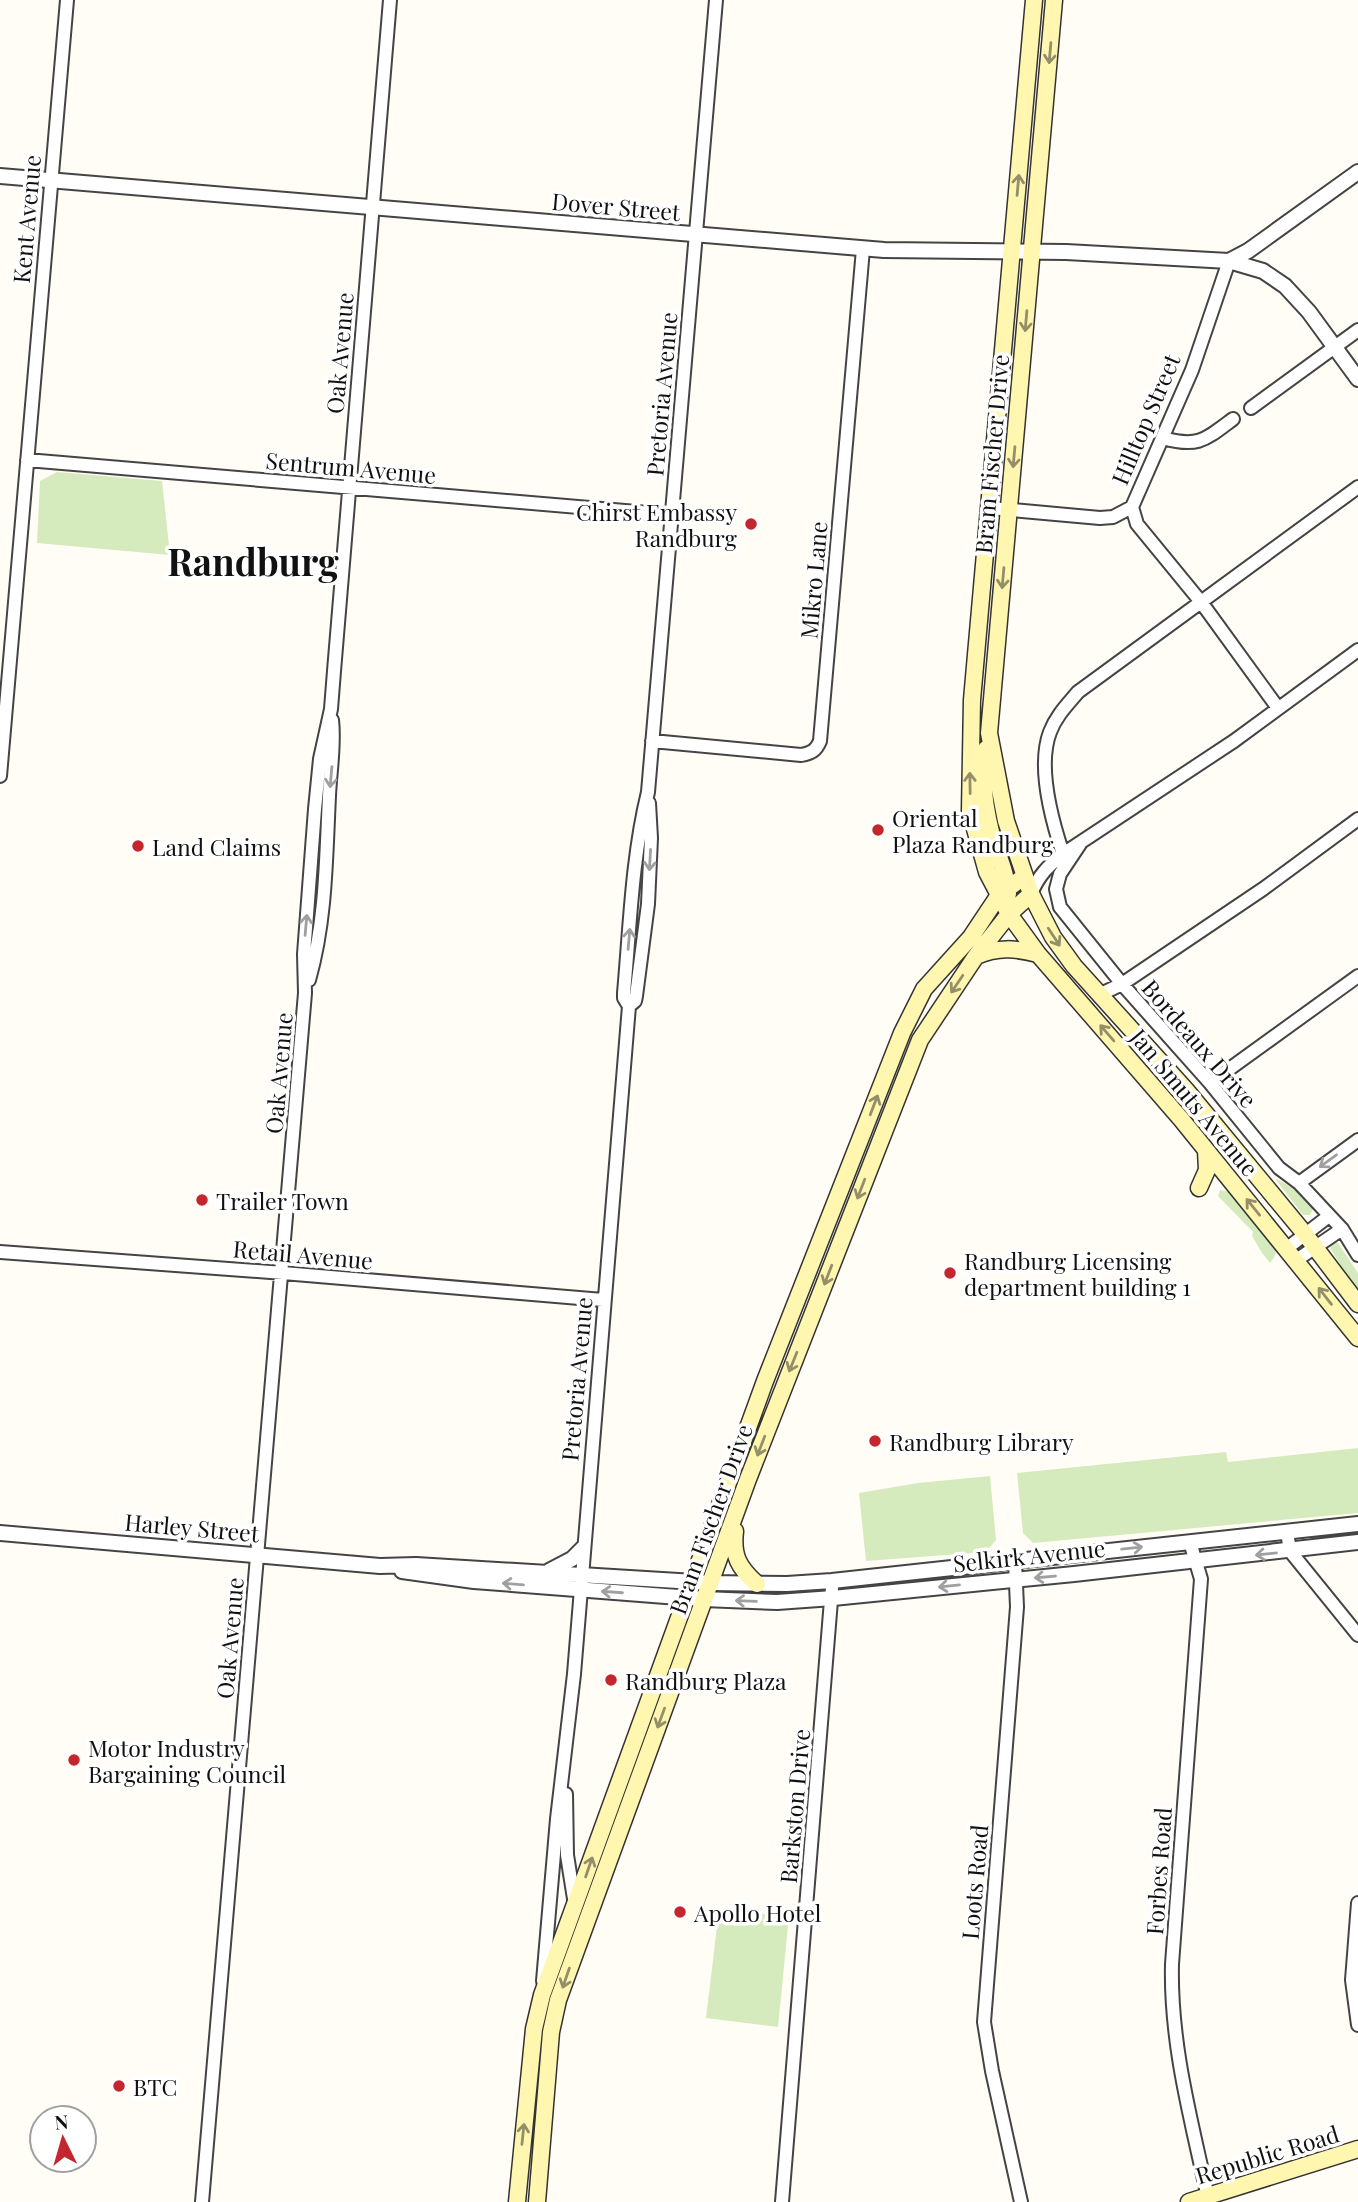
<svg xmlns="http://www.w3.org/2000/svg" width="1358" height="2202" font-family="'Playfair Display',serif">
<rect width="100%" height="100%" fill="#fffdf5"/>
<path fill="#d5ebbd" d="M 57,472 L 162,481 L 170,555 L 37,543 L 40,481 Z
M 1277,1179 L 1302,1194 L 1313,1209 L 1310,1215 L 1303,1215 L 1276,1180 Z
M 1220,1190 L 1233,1192 L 1276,1248 L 1275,1256 L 1270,1263 L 1262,1253 L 1252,1236 L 1253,1232 L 1218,1196 Z
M 1336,1240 L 1358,1273 L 1358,1294 L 1329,1246 Z
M 1358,1448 L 1358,1513 L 1033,1543 L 1023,1533 L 1017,1473 L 1226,1452 L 1228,1462 Z
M 990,1476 L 996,1540 L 986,1552 L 866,1561 L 859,1493 L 918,1483 Z
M 719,1910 L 789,1916 L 778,2027 L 706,2018 Z"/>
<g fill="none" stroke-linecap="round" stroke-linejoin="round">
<defs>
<path id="minor" d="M 1229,261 L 1192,370 L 1132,507 L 1137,524 L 1201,602 L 1278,708
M 1251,408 L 1358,330
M 1163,438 C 1198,448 1205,440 1233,419
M 27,460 L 672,515
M 990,508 L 1100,518 L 1113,517 L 1132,507
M 652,741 L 801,755 C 811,753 816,751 820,741 L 863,249
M 0,776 L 67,0
M 1080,844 L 1060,874 L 1056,889 L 1060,907 L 1122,984 L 1210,1083 L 1279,1168 L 1299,1183 L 1342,1229 L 1358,1255
M 1063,854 C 1052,821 1037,766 1050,732 C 1056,716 1067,705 1078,692 L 1358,487
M 1031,894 C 1038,876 1048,866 1063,854 L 1234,741 L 1358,650
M 309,980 C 326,921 326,858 329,796 C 330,771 335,745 332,720
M 1101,994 L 1122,984 L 1263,889 L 1358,819
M 629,1006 L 635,1001 L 636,996 L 648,904 L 651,838 L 649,803
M 1210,1083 L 1358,976
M 1299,1183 L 1358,1140
M 1286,1249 L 1329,1216
M 0,1252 L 283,1273 L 603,1300
M 1295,1261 L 1342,1229
M 1287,1532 L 1290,1551 L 1358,1635
M 1190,1542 L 1201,1579 L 1172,1964 C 1170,2045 1192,2123 1209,2202
M 1015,1561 L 1017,1607 L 984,2022 L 992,2071 L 1021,2202
M 566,1794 L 567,1855 L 575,1905
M 1358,1903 L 1352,1980 L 1358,2025
M 543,1981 L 557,1819 L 574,1674 L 629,1006 L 624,998 L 624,993 C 630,926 632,857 648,792 L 716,0
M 202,2202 L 305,993 L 304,954 L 315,809 L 320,759 L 331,709 L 334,671 L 390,0
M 782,2202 L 832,1588"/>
<path id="tertiary" d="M 0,176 L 884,250 L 1066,252 L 1229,261 L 1263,271 L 1285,286 L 1309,312 L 1358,379
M 1229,261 L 1248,251 L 1358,172
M 0,1533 L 380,1566 L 416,1565 L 711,1583 L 787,1584 L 832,1581 L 1358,1524
M 402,1571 L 474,1581 L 704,1599 L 777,1602 L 833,1598 L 1074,1574 L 1358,1542
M 549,1571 L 572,1559 L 583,1548"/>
<path id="secondary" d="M 1034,0 L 972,700 L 970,811 L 987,872 L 1009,914 L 1038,954 L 1181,1119 L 1358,1338
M 1054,0 L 989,733 L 1006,821 L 1031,894 L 1053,937 L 1074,966 L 1186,1090 L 1305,1234 L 1358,1304
M 986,749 C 980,776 985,809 992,836 C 998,856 1007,874 1008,894
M 976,956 C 998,947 1015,948 1038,954
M 1199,1188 L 1207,1170 L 1206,1150
M 735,1531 C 732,1556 739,1568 757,1584
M 517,2202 L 534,2029 L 542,1995 L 765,1381 L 902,1033 L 924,989 L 971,937 L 999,895 L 1025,876
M 537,2202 L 551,2032 L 558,2000 L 748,1479 L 920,1040 L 976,956 L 1009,914 L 1031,894
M 1189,2202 L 1358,2149"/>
</defs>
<use href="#minor" stroke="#444" stroke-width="16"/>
<use href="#tertiary" stroke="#444" stroke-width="18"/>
<use href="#secondary" stroke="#333" stroke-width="19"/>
<use href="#minor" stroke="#fff" stroke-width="12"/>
<use href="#tertiary" stroke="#fff" stroke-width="14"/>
<use href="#secondary" stroke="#fff6b0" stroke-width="16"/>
</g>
<defs><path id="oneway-shaft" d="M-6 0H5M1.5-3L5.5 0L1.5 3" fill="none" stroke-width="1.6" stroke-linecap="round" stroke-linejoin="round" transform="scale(1.75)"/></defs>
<g stroke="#948f68">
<use href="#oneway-shaft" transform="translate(1050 53) rotate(95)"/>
<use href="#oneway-shaft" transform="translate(1018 185) rotate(-85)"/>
<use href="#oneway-shaft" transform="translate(1026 321) rotate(95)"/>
<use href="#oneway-shaft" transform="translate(1014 457) rotate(95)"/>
<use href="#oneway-shaft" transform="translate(1003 578) rotate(95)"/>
<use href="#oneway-shaft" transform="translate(970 783) rotate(-91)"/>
<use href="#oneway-shaft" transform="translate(1054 937) rotate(57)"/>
<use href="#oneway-shaft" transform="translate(957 984) rotate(124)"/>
<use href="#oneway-shaft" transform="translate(1107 1033) rotate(-131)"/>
<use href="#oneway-shaft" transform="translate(874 1105) rotate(-69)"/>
<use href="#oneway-shaft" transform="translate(861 1189) rotate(111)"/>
<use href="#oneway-shaft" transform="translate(1253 1207) rotate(-129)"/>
<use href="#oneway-shaft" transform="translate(828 1275) rotate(111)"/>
<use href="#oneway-shaft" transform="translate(1325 1296) rotate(-128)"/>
<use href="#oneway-shaft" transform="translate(793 1362) rotate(112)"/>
<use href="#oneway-shaft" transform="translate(761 1446) rotate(111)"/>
<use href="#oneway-shaft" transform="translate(661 1718) rotate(110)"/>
<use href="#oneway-shaft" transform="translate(589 1867) rotate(-71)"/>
<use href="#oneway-shaft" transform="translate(566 1978) rotate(109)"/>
<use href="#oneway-shaft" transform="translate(523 2134) rotate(-84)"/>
</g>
<g stroke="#a0a0a0">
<use href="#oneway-shaft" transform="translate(331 777) rotate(95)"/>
<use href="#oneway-shaft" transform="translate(650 860) rotate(93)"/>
<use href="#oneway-shaft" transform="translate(306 925) rotate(-85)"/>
<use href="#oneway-shaft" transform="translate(629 939) rotate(-85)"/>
<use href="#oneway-shaft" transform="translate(1328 1161) rotate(144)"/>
<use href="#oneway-shaft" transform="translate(1132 1548) rotate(-6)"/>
<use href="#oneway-shaft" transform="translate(1266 1554) rotate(174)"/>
<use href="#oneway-shaft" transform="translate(1045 1577) rotate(175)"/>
<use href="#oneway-shaft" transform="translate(513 1584) rotate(-175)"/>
<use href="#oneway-shaft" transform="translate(949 1586) rotate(174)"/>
<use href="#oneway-shaft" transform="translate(612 1592) rotate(-176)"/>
<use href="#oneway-shaft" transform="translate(746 1601) rotate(-178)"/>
</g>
<g fill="#c4262e" stroke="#fff" stroke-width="2.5">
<circle cx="751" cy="524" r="7"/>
<circle cx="878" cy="830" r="7"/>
<circle cx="138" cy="846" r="7"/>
<circle cx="202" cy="1200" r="7"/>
<circle cx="950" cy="1273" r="7"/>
<circle cx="875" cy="1441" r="7"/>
<circle cx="611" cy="1680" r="7"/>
<circle cx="74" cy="1760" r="7"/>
<circle cx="680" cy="1912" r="7"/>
<circle cx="119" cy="2086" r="7"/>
</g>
<g text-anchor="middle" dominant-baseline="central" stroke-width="7" stroke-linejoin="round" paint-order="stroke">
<g font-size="23" fill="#111" stroke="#fff">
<text transform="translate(616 206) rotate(5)">Dover Street</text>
<text transform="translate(26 219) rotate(-85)">Kent Avenue</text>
<text transform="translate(339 353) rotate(-85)">Oak Avenue</text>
<text transform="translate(661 394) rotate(-85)">Pretoria Avenue</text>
<text transform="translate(1145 419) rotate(-67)">Hilltop Street</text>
<text transform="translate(991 454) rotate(-85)">Bram Fischer Drive</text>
<text transform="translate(351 467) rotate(5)">Sentrum Avenue</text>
<text transform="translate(813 580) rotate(-85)">Mikro Lane</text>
<text transform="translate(1200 1043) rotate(49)">Bordeaux Drive</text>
<text transform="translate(278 1073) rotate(-85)">Oak Avenue</text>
<text transform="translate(1195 1102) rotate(50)">Jan Smuts Avenue</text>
<text transform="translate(303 1254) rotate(5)">Retail Avenue</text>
<text transform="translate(576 1379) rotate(-85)">Pretoria Avenue</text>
<text transform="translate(710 1519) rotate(-70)">Bram Fischer Drive</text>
<text transform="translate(192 1527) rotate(5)">Harley Street</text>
<text transform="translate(1029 1555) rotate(-6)">Selkirk Avenue</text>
<text transform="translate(229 1638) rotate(-85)">Oak Avenue</text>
<text transform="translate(794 1806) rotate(-85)">Barkston Drive</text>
<text transform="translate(1158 1871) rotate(-86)">Forbes Road</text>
<text transform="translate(974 1882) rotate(-85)">Loots Road</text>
<text transform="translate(1267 2154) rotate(-17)">Republic Road</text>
</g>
<g font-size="23" fill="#111" stroke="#fff" text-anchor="start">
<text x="737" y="511" text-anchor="end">Chirst Embassy<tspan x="737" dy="26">Randburg</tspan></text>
<text x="892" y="817">Oriental<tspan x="892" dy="26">Plaza Randburg</tspan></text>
<text x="152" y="846">Land Claims</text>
<text x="216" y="1200">Trailer Town</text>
<text x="964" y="1260">Randburg Licensing<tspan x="964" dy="26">department building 1</tspan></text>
<text x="889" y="1441">Randburg Library</text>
<text x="625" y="1680">Randburg Plaza</text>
<text x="88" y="1747">Motor Industry<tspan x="88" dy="26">Bargaining Council</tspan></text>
<text x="694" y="1912">Apollo Hotel</text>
<text x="133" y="2086">BTC</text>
</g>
<g font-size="37" font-weight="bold" fill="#111" stroke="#fff">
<text x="253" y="560">Randburg</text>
</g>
</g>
<g transform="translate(63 2139) rotate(355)"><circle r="33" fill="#ffffff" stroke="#a0a0a0" stroke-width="2"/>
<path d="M0-5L12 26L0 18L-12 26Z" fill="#c4262e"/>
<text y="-10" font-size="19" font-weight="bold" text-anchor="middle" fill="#111111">N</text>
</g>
</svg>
